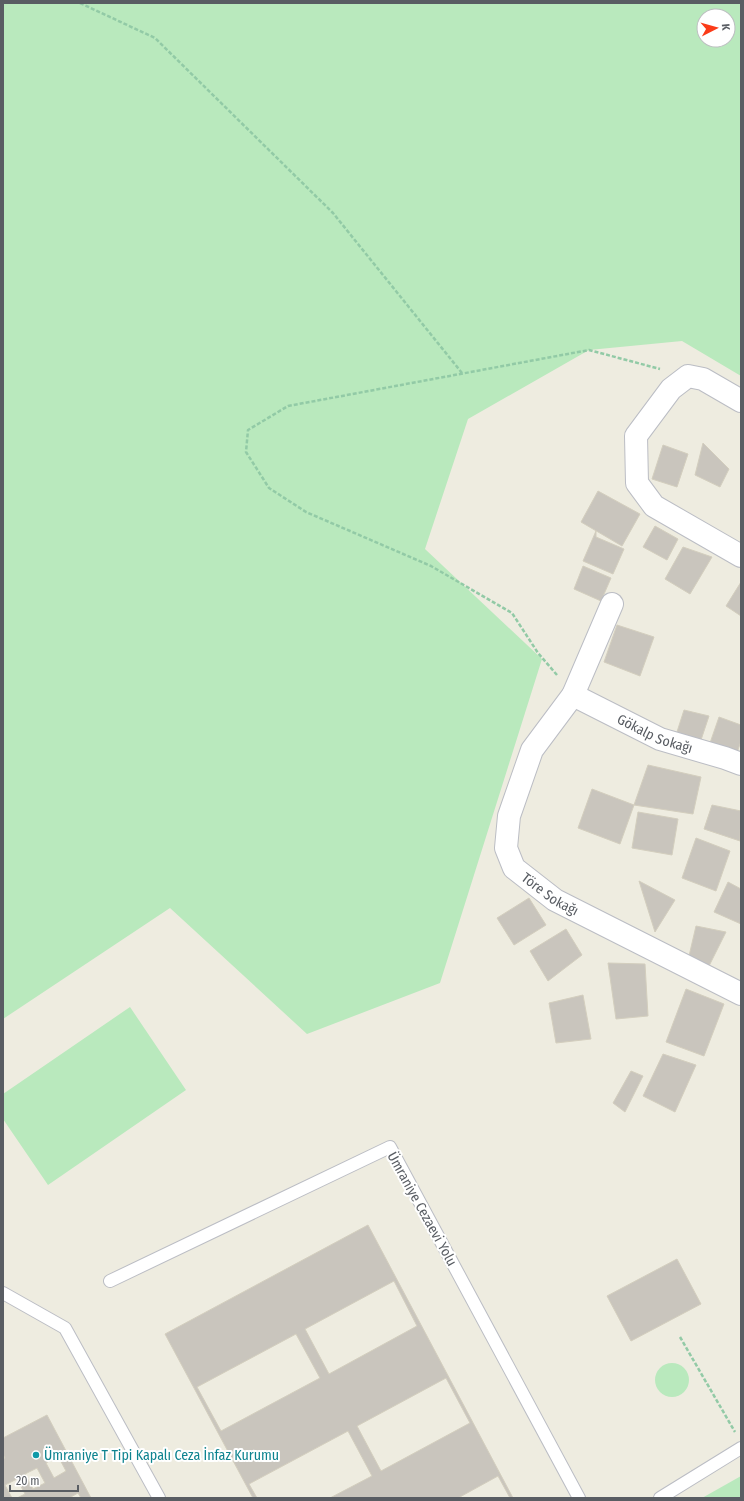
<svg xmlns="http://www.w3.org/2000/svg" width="744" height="1501" font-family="'Fira Sans Condensed',sans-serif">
<rect width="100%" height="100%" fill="#eeece0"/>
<path fill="#b9e9bd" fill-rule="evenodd" d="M 3,3 L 741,3 L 741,376 L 682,341 L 589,350 L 468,419 L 425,549 L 542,659 L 440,983 L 307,1034 L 170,908 L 3,1019 ZM 704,16 L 728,16 L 728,40 L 704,40 Z
M 130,1007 L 186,1090 L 48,1185 L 3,1119 L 3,1094 Z
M655 1380a17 17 0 1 1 34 0a17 17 0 1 1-34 0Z
M 741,1476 L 741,1498 L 702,1498 Z"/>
<path fill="#c9c5bd" stroke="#d3cebe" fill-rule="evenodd" d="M 703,443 L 729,469 L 720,487 L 695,475 Z
M 663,445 L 688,454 L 677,487 L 652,479 Z
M 598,491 L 640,514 L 622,546 L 581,522 Z
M 655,526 L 678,539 L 667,560 L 643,547 Z
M 596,531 L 596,537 L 624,549 L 613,574 L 583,561 Z
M 683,547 L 712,557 L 690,594 L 665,579 Z
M 583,566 L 611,578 L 601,601 L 574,589 Z
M 741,582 L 741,616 L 726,606 Z
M 617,625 L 654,637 L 640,676 L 604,662 Z
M 684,710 L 709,716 L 700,743 L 676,735 Z
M 719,717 L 741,725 L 741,741 L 737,753 L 710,743 Z
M 648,765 L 701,777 L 693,814 L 634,805 Z
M 592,789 L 634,805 L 620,844 L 578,828 Z
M 712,805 L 741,811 L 740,841 L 704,829 Z
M 638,812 L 678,819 L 672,855 L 632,848 Z
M 696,838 L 730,851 L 716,891 L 682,878 Z
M 639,881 L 675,900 L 655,932 Z
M 728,882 L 741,889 L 741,924 L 714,912 Z
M 529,898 L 546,925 L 514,945 L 497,918 Z
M 696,926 L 726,932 L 709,966 L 689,956 Z
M 566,929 L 582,955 L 548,981 L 530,951 Z
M 608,963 L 645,964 L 648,1016 L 616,1019 Z
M 686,989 L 724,1004 L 704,1056 L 666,1042 Z
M 583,995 L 591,1039 L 556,1043 L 549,1003 Z
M 663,1054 L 696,1065 L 675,1112 L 643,1096 Z
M 631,1071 L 643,1076 L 625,1112 L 613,1103 Z
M 368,1225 L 513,1498 L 510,1498 L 498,1476 L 458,1498 L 330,1498 L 372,1476 L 348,1431 L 249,1484 L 257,1498 L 253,1498 L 165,1334 ZM 394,1281 L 417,1326 L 329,1374 L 305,1329 ZM 296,1334 L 320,1378 L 221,1431 L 197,1387 ZM 446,1378 L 470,1423 L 381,1471 L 357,1426 Z
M 677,1259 L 701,1304 L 631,1341 L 607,1296 Z
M 47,1415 L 91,1498 L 81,1498 L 78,1493 L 69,1498 L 17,1498 L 25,1494 L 17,1479 L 5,1485 L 12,1498 L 3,1498 L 3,1459 L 5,1458 L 3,1454 L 3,1438 ZM 58,1456 L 66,1471 L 54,1478 L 46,1463 ZM 37,1468 L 45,1483 L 33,1489 L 25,1474 Z"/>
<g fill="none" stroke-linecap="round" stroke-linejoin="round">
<defs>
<path id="service" d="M 110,1281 L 390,1147 L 579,1498
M 3,1293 L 65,1328 L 159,1498
M 660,1498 L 741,1448"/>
<g id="minor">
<path d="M 741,401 L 703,379 L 688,376 L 671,389 L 636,436 L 637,483 L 654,506 L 741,556"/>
<path id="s1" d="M 612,604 L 573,695 L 532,750 L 509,816 L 506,848 L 514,868 L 555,900 L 741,994"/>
<path id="s2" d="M 573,695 L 660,739 L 725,758 L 741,764"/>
</g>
</defs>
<use href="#service" stroke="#bbbdc4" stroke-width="14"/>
<use href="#minor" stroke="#bbbdc4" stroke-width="24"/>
<path stroke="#92caa6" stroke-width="2.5" stroke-dasharray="4 2" stroke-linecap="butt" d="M 80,3 L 155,38 L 333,213 L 462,373
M 557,675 L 538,653 L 512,613 L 431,566 L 306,512 L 269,488 L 246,452 L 248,430 L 288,406 L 589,350 L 660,369
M 680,1337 L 735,1432"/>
<use href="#service" stroke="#fff" stroke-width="12"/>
<use href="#minor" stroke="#fff" stroke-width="22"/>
</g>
<circle fill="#0f9aa8" stroke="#fff" stroke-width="1.5" cx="36" cy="1455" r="4"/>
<g text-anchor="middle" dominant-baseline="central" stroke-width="4" stroke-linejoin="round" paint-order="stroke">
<g font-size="14" fill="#595d63" stroke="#fff">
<text stroke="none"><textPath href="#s2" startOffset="91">Gökalp Sokağı</textPath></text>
<text stroke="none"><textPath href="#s1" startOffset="336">Töre Sokağı</textPath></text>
<text transform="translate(422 1209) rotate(61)">Ümraniye Cezaevi Yolu</text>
</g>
<g font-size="14" fill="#0d838f" stroke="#fff" text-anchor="start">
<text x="44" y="1455">Ümraniye T Tipi Kapalı Ceza İnfaz Kurumu</text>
</g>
</g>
<rect width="744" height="1501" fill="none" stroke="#595d63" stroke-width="8"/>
<g transform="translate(716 28) rotate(84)"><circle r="19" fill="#ffffff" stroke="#bdbec1"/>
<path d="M0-3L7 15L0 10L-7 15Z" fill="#fb3b18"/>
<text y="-6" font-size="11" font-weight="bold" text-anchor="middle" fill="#595d63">K</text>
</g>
<path d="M10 1485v6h68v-6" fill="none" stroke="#595d63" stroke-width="2"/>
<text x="16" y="1485" font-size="12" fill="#595d63" stroke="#ffffff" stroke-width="3" paint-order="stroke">20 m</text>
</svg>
